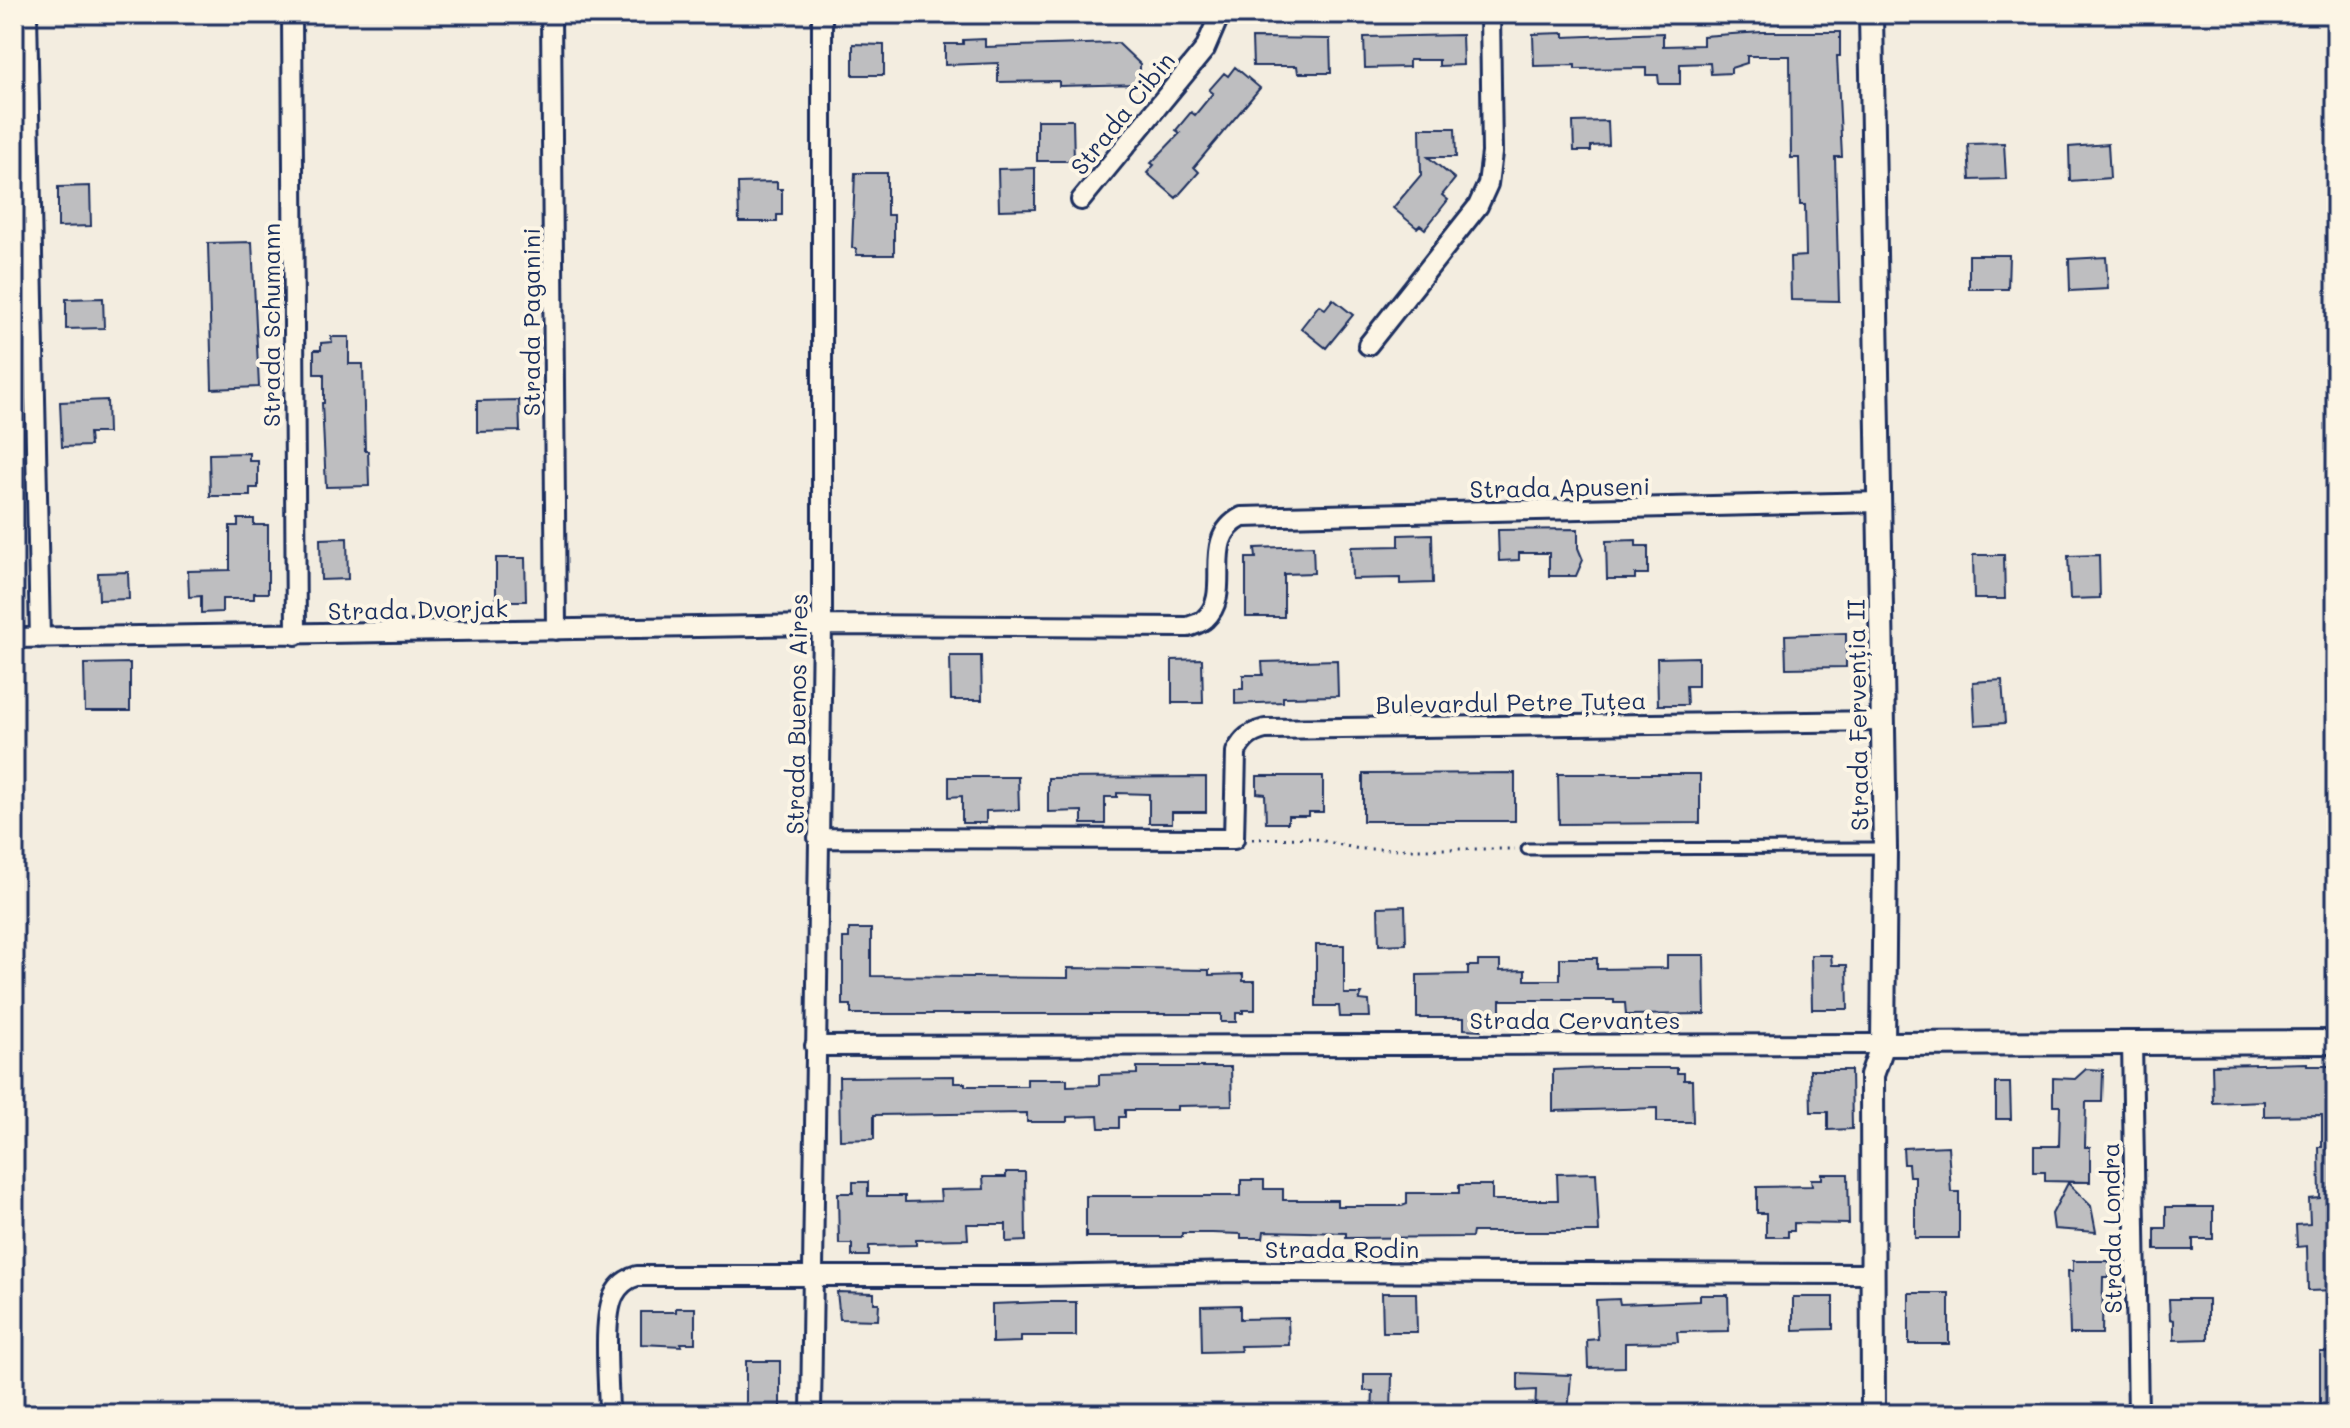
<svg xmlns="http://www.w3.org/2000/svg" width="2350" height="1428" font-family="Mali,sans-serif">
<rect width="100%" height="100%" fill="#f3ede0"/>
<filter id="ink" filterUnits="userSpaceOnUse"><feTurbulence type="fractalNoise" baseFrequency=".0125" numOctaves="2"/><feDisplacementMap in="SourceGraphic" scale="16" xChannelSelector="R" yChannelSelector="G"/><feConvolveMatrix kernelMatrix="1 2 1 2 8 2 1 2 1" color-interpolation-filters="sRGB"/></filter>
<g filter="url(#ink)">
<path fill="#bebec0" stroke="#1b2f5e" stroke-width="2" d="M 1762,32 L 1840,32 L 1840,56 L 1837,56 L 1842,157 L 1835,157 L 1839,301 L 1791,300 L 1790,257 L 1806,256 L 1805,205 L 1800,205 L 1799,158 L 1791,158 L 1790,56 L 1747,56 L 1747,63 L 1731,68 L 1731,73 L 1711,74 L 1710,63 L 1680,64 L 1680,84 L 1659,84 L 1658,75 L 1646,75 L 1646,68 L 1575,69 L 1575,65 L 1534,66 L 1533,34 L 1564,33 L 1564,37 L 1663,33 L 1663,46 L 1703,45 L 1703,36 Z
M 1462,35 L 1463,65 L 1439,66 L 1439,60 L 1409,60 L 1409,67 L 1365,68 L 1364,37 Z
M 1252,38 L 1330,39 L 1331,73 L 1298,73 L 1297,66 L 1253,66 Z
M 985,39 L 985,47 L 1118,43 L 1140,64 L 1140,84 L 1059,86 L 1059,81 L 998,82 L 998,63 L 945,65 L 945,44 L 963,44 L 963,40 Z
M 853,44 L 884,45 L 884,75 L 853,75 Z
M 1235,67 L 1260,88 L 1194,167 L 1199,172 L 1176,198 L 1147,173 L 1154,165 L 1151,163 L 1180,133 L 1176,130 L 1191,112 L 1195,115 L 1213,93 L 1209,90 L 1224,73 L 1228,76 Z
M 1037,120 L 1073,120 L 1074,161 L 1037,161 Z
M 1608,121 L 1609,145 L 1591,146 L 1591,151 L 1574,151 L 1573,122 Z
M 1420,128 L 1455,128 L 1456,157 L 1428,157 L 1455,179 L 1442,195 L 1448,200 L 1425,229 L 1420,225 L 1417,228 L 1393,208 L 1421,175 Z
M 2004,143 L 2006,179 L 1970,180 L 1968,144 Z
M 2108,144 L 2110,178 L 2070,181 L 2069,147 Z
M 1035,168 L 1035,209 L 999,210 L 998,169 Z
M 855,173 L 887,173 L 887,215 L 894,215 L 894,255 L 857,255 L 856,248 L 852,248 Z
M 777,182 L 777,189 L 782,189 L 782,215 L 777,215 L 777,222 L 739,222 L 738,183 Z
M 90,186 L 91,226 L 58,227 L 58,187 Z
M 252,242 L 259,387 L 212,389 L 208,243 Z
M 1969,255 L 2009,255 L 2008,289 L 1969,289 Z
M 2106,257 L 2108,289 L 2070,291 L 2069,259 Z
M 103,298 L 104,328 L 66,329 L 66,299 Z
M 1333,299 L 1353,315 L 1326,348 L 1301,328 L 1319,305 L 1325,309 Z
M 331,337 L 349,337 L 349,364 L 363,364 L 365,451 L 368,451 L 369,486 L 326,487 L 322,403 L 324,403 L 324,374 L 314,374 L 314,350 L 321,350 L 321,343 L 332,342 Z
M 107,400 L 108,433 L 89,433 L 90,446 L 62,447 L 60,402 Z
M 519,400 L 520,431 L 477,432 L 477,401 Z
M 249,453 L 249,461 L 258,461 L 258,488 L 250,488 L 250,496 L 210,496 L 209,454 Z
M 238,519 L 254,519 L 254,525 L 268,525 L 268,593 L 254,593 L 254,599 L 222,599 L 222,612 L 201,613 L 201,596 L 189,597 L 188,571 L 230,570 L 230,526 L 238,526 Z
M 1578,529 L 1578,548 L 1583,560 L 1576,576 L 1549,576 L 1549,553 L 1519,553 L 1519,560 L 1499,561 L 1498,530 Z
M 1432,534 L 1433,583 L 1400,584 L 1400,578 L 1352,579 L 1351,547 L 1399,546 L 1399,535 Z
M 347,538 L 348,579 L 321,580 L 320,539 Z
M 1636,540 L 1636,546 L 1648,546 L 1648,574 L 1635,574 L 1635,579 L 1607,579 L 1606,541 Z
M 1313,546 L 1314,573 L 1284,574 L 1284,617 L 1246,617 L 1246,558 L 1256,558 L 1255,548 Z
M 1973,555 L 2004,555 L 2005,599 L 1974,599 Z
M 2099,555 L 2100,598 L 2070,599 L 2068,556 Z
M 496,558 L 525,558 L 526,601 L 496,601 Z
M 128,572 L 129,599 L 99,600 L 98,573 Z
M 1846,633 L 1846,667 L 1786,668 L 1785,635 Z
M 950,656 L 981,656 L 982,700 L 951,700 Z
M 1698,657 L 1698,686 L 1686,686 L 1687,705 L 1658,705 L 1657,658 Z
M 1202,659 L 1203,703 L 1172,703 L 1172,660 Z
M 1337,660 L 1338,696 L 1283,697 L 1283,702 L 1235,704 L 1235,689 L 1243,689 L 1243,675 L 1263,675 L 1262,662 Z
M 130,663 L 130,711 L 85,711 L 84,664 Z
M 2002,680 L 2005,723 L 1975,725 L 1973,682 Z
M 1515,773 L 1515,821 L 1363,821 L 1363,774 Z
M 1558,774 L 1700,774 L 1700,823 L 1559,824 Z
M 1257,776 L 1323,776 L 1323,812 L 1309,812 L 1309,816 L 1288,816 L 1288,823 L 1266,823 L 1265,794 L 1257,793 Z
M 949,777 L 1018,777 L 1019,810 L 986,811 L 986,823 L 962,823 L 962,796 L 949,797 Z
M 1206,777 L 1206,812 L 1172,812 L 1172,823 L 1149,823 L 1149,794 L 1117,793 L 1117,797 L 1105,797 L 1105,824 L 1082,824 L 1082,811 L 1048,812 L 1048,778 Z
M 1405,906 L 1406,944 L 1379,945 L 1378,907 Z
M 849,929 L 871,929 L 871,976 L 1068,978 L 1068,968 L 1209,970 L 1209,975 L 1243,974 L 1243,981 L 1255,981 L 1255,1010 L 1243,1010 L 1243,1013 L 1236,1013 L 1236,1022 L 1221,1022 L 1221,1014 L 851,1014 L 851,1005 L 843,1005 L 843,938 L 849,938 Z
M 1316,945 L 1344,945 L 1344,994 L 1362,994 L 1359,1000 L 1369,1001 L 1370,1017 L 1340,1017 L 1339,1006 L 1316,1006 Z
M 1667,955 L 1704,955 L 1705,1014 L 1626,1015 L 1625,1003 L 1614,1003 L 1614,1000 L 1500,1000 L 1500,1016 L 1481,1016 L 1481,1030 L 1464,1029 L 1464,1018 L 1417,1018 L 1417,975 L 1468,974 L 1468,966 L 1478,966 L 1478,961 L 1500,961 L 1500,971 L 1525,970 L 1525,980 L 1560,980 L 1560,958 L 1597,958 L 1597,969 L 1667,968 Z
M 1811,955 L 1831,955 L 1832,965 L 1847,965 L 1848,1009 L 1812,1009 Z
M 2307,1063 L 2307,1066 L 2336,1066 L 2336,1290 L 2308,1291 L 2307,1246 L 2297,1247 L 2296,1225 L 2310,1224 L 2309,1199 L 2320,1198 L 2319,1147 L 2322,1147 L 2322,1115 L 2264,1116 L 2264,1101 L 2213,1103 L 2212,1065 Z
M 1137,1067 L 1231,1067 L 1232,1105 L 1177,1106 L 1177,1110 L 1125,1110 L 1125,1117 L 1119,1117 L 1119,1128 L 1099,1128 L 1098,1116 L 1067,1117 L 1067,1122 L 1027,1122 L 1027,1113 L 874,1115 L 874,1139 L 840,1140 L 839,1077 L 954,1076 L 954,1083 L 965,1083 L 965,1086 L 1027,1086 L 1027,1079 L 1067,1079 L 1067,1086 L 1099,1085 L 1099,1075 L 1137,1074 Z
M 1603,1068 L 1677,1068 L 1677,1073 L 1684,1073 L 1684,1080 L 1692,1080 L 1693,1122 L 1657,1122 L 1657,1108 L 1553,1111 L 1553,1070 Z
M 2086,1069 L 2103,1070 L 2102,1102 L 2086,1102 L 2085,1147 L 2090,1147 L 2090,1182 L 2045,1181 L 2045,1172 L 2034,1172 L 2034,1146 L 2059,1146 L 2060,1106 L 2053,1106 L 2053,1078 L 2075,1079 Z
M 1810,1070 L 1851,1070 L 1852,1129 L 1828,1130 L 1828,1112 L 1811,1112 Z
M 1996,1083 L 2010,1083 L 2011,1119 L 1996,1119 Z
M 1948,1146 L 1951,1192 L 1959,1192 L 1959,1238 L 1915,1238 L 1915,1176 L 1909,1176 L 1908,1164 L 1904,1164 L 1903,1148 Z
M 1006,1172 L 1025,1172 L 1026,1241 L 1006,1242 L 1006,1224 L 967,1224 L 968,1239 L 916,1240 L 916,1245 L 869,1246 L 869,1256 L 852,1256 L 852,1244 L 839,1244 L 838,1193 L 853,1193 L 853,1182 L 868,1182 L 868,1196 L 905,1196 L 905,1202 L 941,1201 L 940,1190 L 984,1189 L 983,1177 L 1006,1177 Z
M 1596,1173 L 1599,1232 L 1473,1232 L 1472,1237 L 1346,1238 L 1346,1233 L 1264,1231 L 1263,1238 L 1241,1238 L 1241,1234 L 1212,1233 L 1182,1233 L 1182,1237 L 1086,1237 L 1086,1196 L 1241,1196 L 1241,1180 L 1264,1180 L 1264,1189 L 1283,1189 L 1283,1200 L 1337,1200 L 1337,1206 L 1402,1206 L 1407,1204 L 1407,1193 L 1459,1193 L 1459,1185 L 1492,1185 L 1492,1200 L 1558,1200 L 1557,1174 Z
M 1822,1174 L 1848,1174 L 1849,1224 L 1794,1223 L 1794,1231 L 1788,1231 L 1788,1237 L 1766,1237 L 1766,1213 L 1757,1213 L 1757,1187 L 1812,1186 L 1811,1179 L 1822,1179 Z
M 2068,1183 L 2091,1206 L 2096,1232 L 2054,1229 L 2052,1214 Z
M 2166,1207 L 2213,1207 L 2213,1239 L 2193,1239 L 2193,1250 L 2155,1250 L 2155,1228 L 2166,1228 Z
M 2073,1261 L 2109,1261 L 2109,1277 L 2103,1277 L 2102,1334 L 2070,1334 L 2068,1271 L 2073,1271 Z
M 837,1292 L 874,1293 L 874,1303 L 879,1303 L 878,1320 L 840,1319 Z
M 1382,1293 L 1416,1293 L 1417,1332 L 1383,1332 Z
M 1909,1293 L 1949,1293 L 1949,1344 L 1909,1344 Z
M 1700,1295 L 1728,1295 L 1729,1331 L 1677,1332 L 1678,1342 L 1625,1343 L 1625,1367 L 1588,1368 L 1587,1340 L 1598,1339 L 1596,1300 L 1619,1299 L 1620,1304 L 1700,1301 Z
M 1793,1297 L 1833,1297 L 1833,1329 L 1793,1330 Z
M 2169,1299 L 2208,1299 L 2208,1339 L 2174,1340 L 2174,1320 L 2170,1319 Z
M 1047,1302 L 1076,1302 L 1076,1336 L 1021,1336 L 1021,1342 L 992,1343 L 992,1304 Z
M 1240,1305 L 1240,1319 L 1288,1318 L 1289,1345 L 1240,1346 L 1241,1351 L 1202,1352 L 1201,1306 Z
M 676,1308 L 695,1308 L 695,1343 L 681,1343 L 682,1346 L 641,1344 L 641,1312 L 676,1312 Z
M 2320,1352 L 2336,1352 L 2336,1414 L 2320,1414 Z
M 746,1361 L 780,1361 L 780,1411 L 746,1411 Z
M 1518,1373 L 1571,1375 L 1568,1414 L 1535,1414 L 1536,1390 L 1518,1391 Z
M 1364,1374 L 1392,1374 L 1391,1414 L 1372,1414 L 1373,1391 L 1364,1391 Z"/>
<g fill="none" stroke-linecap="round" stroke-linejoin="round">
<defs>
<path id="service" d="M 1527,849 L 1885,848"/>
<path id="minor" d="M 27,14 L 40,638
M 292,14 L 296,635
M 551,14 L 556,630
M 1081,200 L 1205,49 L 1220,14
M 1368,345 L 1478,206 L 1488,184 L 1492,153 L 1490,14
M 14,638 L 822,625 L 1188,627 C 1193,625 1201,623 1205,619 C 1235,592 1198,540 1242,517 L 1880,502
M 818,838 L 1234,839 L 1236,752 C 1243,738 1250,733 1265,729 L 1884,721
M 2132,1041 L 2138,1414
M 815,1046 L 1883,1044
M 609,1414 C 609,1385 602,1319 614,1295 C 619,1285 626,1279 637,1276 L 1029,1276 L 1239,1272 L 1873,1274
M 811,1414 L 822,625 L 822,14"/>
<path id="tertiary" d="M 1871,14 L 1885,848 L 1883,1044 L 1872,1075 L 1873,1414
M 1883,1044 L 2336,1042"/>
</defs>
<use href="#service" stroke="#1b2f5e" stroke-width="15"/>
<use href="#minor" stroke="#1b2f5e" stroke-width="24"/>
<use href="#tertiary" stroke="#1b2f5e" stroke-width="28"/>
<path stroke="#1b2f5e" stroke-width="3" stroke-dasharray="2 6" stroke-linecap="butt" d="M 1252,839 L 1311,838 L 1359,849 L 1515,849"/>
<use href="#service" stroke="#fcf5e5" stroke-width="9"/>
<use href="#minor" stroke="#fcf5e5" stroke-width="18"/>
<use href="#tertiary" stroke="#fcf5e5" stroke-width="22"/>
</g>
</g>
<g text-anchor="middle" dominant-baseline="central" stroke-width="8" stroke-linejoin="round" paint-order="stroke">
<g font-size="24" fill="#1b2f5e" stroke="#fcf5e5">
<text transform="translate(1122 113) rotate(-51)">Strada Cibin</text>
<text transform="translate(530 322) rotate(-90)">Strada Paganini</text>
<text transform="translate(270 325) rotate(-90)">Strada Schumann</text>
<text transform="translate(1560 487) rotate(-1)">Strada Apuseni</text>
<text transform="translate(418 609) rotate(-1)">Strada Dvorjak</text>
<text transform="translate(1511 702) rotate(-1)">Bulevardul Petre Țuțea</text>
<text transform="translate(796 714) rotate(-89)">Strada Buenos Aires</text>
<text transform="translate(1857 715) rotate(-91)">Strada Fervenția II</text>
<text x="1575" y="1019">Strada Cervantes</text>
<text transform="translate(2111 1228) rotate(-91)">Strada Londra</text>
<text x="1342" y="1248">Strada Rodin</text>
</g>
</g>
<rect width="2350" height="1428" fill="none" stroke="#fcf5e5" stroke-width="48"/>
<rect x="24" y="24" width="2302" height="1380" fill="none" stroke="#1b2f5e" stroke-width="3" filter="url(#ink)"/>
</svg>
